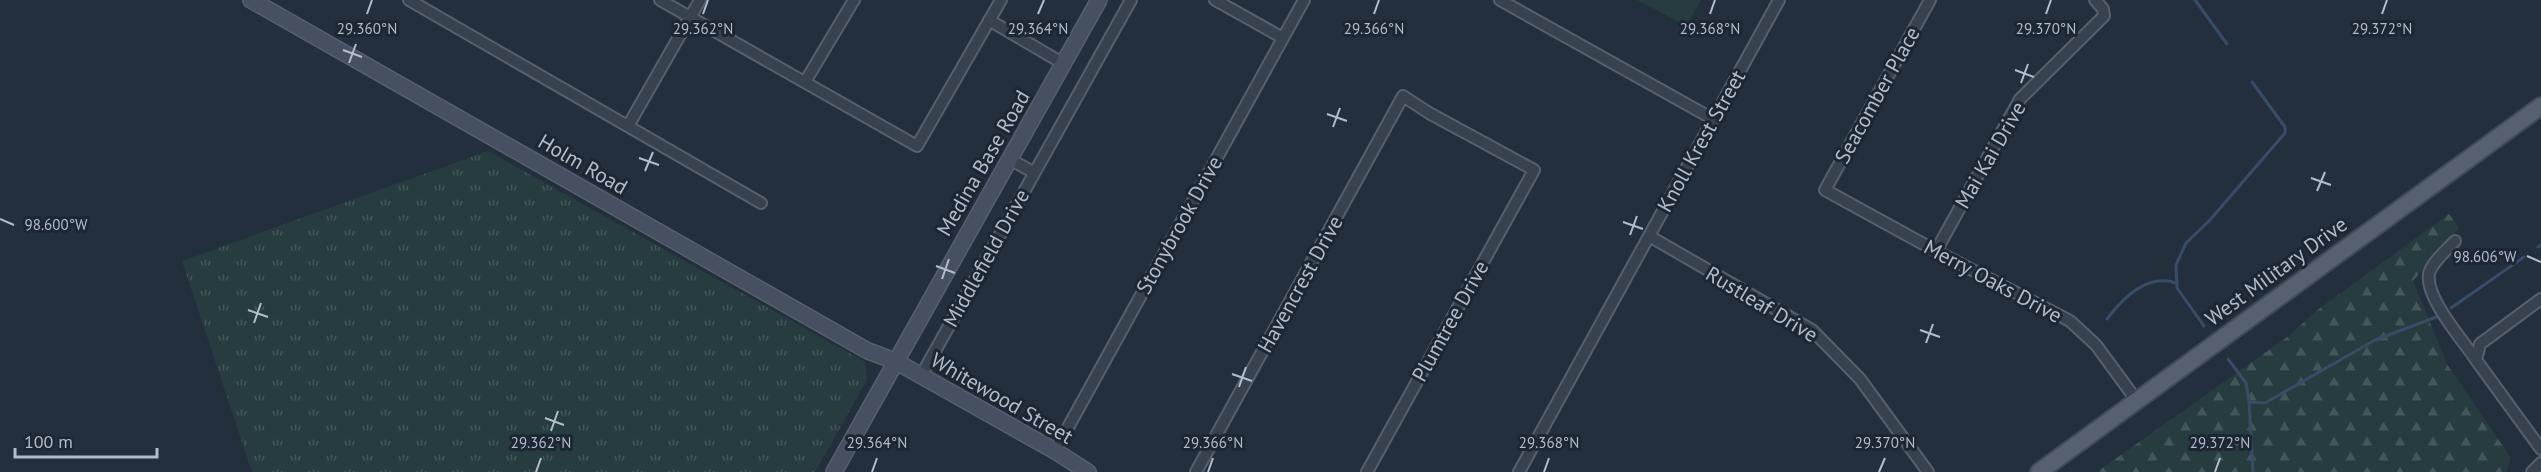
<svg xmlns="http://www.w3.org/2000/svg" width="2541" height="472" font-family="'PT Sans',sans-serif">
<defs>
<pattern id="grass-tufts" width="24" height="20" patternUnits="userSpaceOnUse" patternTransform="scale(1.5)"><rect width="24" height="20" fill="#263c3f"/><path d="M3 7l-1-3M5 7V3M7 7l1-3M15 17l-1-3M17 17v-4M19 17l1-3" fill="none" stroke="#435659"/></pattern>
<pattern id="forest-firs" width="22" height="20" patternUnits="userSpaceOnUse" patternTransform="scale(1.5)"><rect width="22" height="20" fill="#263c3f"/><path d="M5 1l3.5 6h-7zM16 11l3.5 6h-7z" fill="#435659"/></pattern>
</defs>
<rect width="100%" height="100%" fill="#242f3e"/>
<path fill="url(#grass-tufts)" d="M 488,151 L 865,362 L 867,380 L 815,472 L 252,472 L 182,261 Z"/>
<path fill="url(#forest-firs)" d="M 2449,214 L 2459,228 L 2413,281 L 2447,364 L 2511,458 L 2506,472 L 2097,472 L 2290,335 L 2316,311 Z"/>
<path fill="#263c3f" d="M 1637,0 L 1701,0 L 1687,26 Z"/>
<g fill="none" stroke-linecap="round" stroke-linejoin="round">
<path stroke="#394c67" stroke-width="3" d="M 2195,0 L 2227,44
M 2538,247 L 2541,245
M 2451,308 L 2524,257
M 2107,319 C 2123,298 2147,273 2176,283
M 2204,326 L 2177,288 L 2176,265 L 2186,243 L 2209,221 L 2285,133 L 2285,127 L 2252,82
M 2228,359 L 2246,383 L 2249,402
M 2253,472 L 2249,402 L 2265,403 L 2375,340 L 2439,316"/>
<defs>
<path id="street" d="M 409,0 L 761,203
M 660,0 L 917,146 L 1001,0
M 1215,0 L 1283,38
M 1500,0 L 1713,119
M 1930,0 L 1825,190 L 1936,251 L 2070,321 L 2096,345 L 2137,401
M 989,20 L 1064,64
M 805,82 L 854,0
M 628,126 L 700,0
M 1009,159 L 1033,172
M 1649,236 L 1812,330 L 1860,379 L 1928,472
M 2455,241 C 2447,250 2431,263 2429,274 C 2425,298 2463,340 2476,360
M 1936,251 L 2020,99 L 2104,16 L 2103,9 L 2095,0
M 2541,299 L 2480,344 L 2476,360 L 2541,449
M 921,376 L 1131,0
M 1055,451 L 1304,0
M 1196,472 L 1403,96 L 1429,113 L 1534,170 L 1367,472
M 1519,472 L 1779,0
M 2532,472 L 2541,463"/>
<path id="secondary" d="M 251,0 L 868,351 L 895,361 L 1055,451 L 1088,472
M 834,472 L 1099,0"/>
<path id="primary" d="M 2039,472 L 2541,106"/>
</defs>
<use href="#street" stroke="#565f6c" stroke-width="14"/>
<use href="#secondary" stroke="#565f6c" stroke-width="18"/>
<use href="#primary" stroke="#414a57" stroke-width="20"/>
<use href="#street" stroke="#38414e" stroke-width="10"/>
<use href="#secondary" stroke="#465061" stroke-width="15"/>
<use href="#primary" stroke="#56606e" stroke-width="16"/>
</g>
<path fill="none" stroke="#b4bcc9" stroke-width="2" d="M 367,14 L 372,0M 703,14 L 708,0M 1038,14 L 1044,0M 1374,14 L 1379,0M 1710,14 L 1715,0M 2046,14 L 2051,0M 2382,14 L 2387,0M 343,50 L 362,57M 349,63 L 356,44M 2015,70 L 2034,77M 2021,83 L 2028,64M 1327,114 L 1347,121M 1333,127 L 1340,108M 639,158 L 659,165M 645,171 L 653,152M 2311,178 L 2331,185M 2317,191 L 2325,172M 0,219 L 14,225M 1623,222 L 1643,229M 1630,235 L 1637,216M 2527,256 L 2541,262M 936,266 L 955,273M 942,279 L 949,259M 248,310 L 268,317M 254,323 L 261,303M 1920,330 L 1940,337M 1926,343 L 1933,324M 1232,374 L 1252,381M 1239,387 L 1246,367M 545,418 L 564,425M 551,431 L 558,411M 536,472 L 541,458M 872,472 L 877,458M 1208,472 L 1213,458M 1544,472 L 1549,458M 1879,472 L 1885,458M 2215,472 L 2220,458"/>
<g text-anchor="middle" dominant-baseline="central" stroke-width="6" stroke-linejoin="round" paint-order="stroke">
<g font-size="21" fill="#b4bcc9" stroke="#1d2633">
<text transform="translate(1877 95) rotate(-61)">Seacomber Place</text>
<text transform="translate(1701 141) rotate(-61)">Knoll Krest Street</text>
<text transform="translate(1990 155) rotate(-60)">Mai Kai Drive</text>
<text transform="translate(983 163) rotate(-60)">Medina Base Road</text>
<text transform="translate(583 164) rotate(30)">Holm Road</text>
<text transform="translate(1179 225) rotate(-61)">Stonybrook Drive</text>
<text transform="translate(986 258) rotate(-61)">Middlefield Drive</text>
<text transform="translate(2276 271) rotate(-36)">West Military Drive</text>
<text transform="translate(1993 281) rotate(28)">Merry Oaks Drive</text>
<text transform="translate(1300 284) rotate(-61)">Havencrest Drive</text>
<text transform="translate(1762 304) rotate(31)">Rustleaf Drive</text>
<text transform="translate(1450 321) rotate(-61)">Plumtree Drive</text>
<text transform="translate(1002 398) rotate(30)">Whitewood Street</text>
</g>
</g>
<g font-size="15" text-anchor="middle" fill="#b4bcc9" stroke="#1d2633" stroke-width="6" stroke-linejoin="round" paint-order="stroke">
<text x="367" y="34">29.360°N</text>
<text x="703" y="34">29.362°N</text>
<text x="1038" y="34">29.364°N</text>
<text x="1374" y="34">29.366°N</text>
<text x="1710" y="34">29.368°N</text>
<text x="2046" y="34">29.370°N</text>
<text x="2382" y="34">29.372°N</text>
<text x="56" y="230">98.600°W</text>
<text x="2485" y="262">98.606°W</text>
<text x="541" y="448">29.362°N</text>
<text x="877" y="448">29.364°N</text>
<text x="1213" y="448">29.366°N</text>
<text x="1549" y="448">29.368°N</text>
<text x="1885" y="448">29.370°N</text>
<text x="2220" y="448">29.372°N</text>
</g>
<path d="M15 448v9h142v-9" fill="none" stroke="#b4bcc9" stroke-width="3"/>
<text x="24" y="448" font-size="18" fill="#b4bcc9" stroke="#1d2633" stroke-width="4.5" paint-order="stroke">100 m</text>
</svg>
